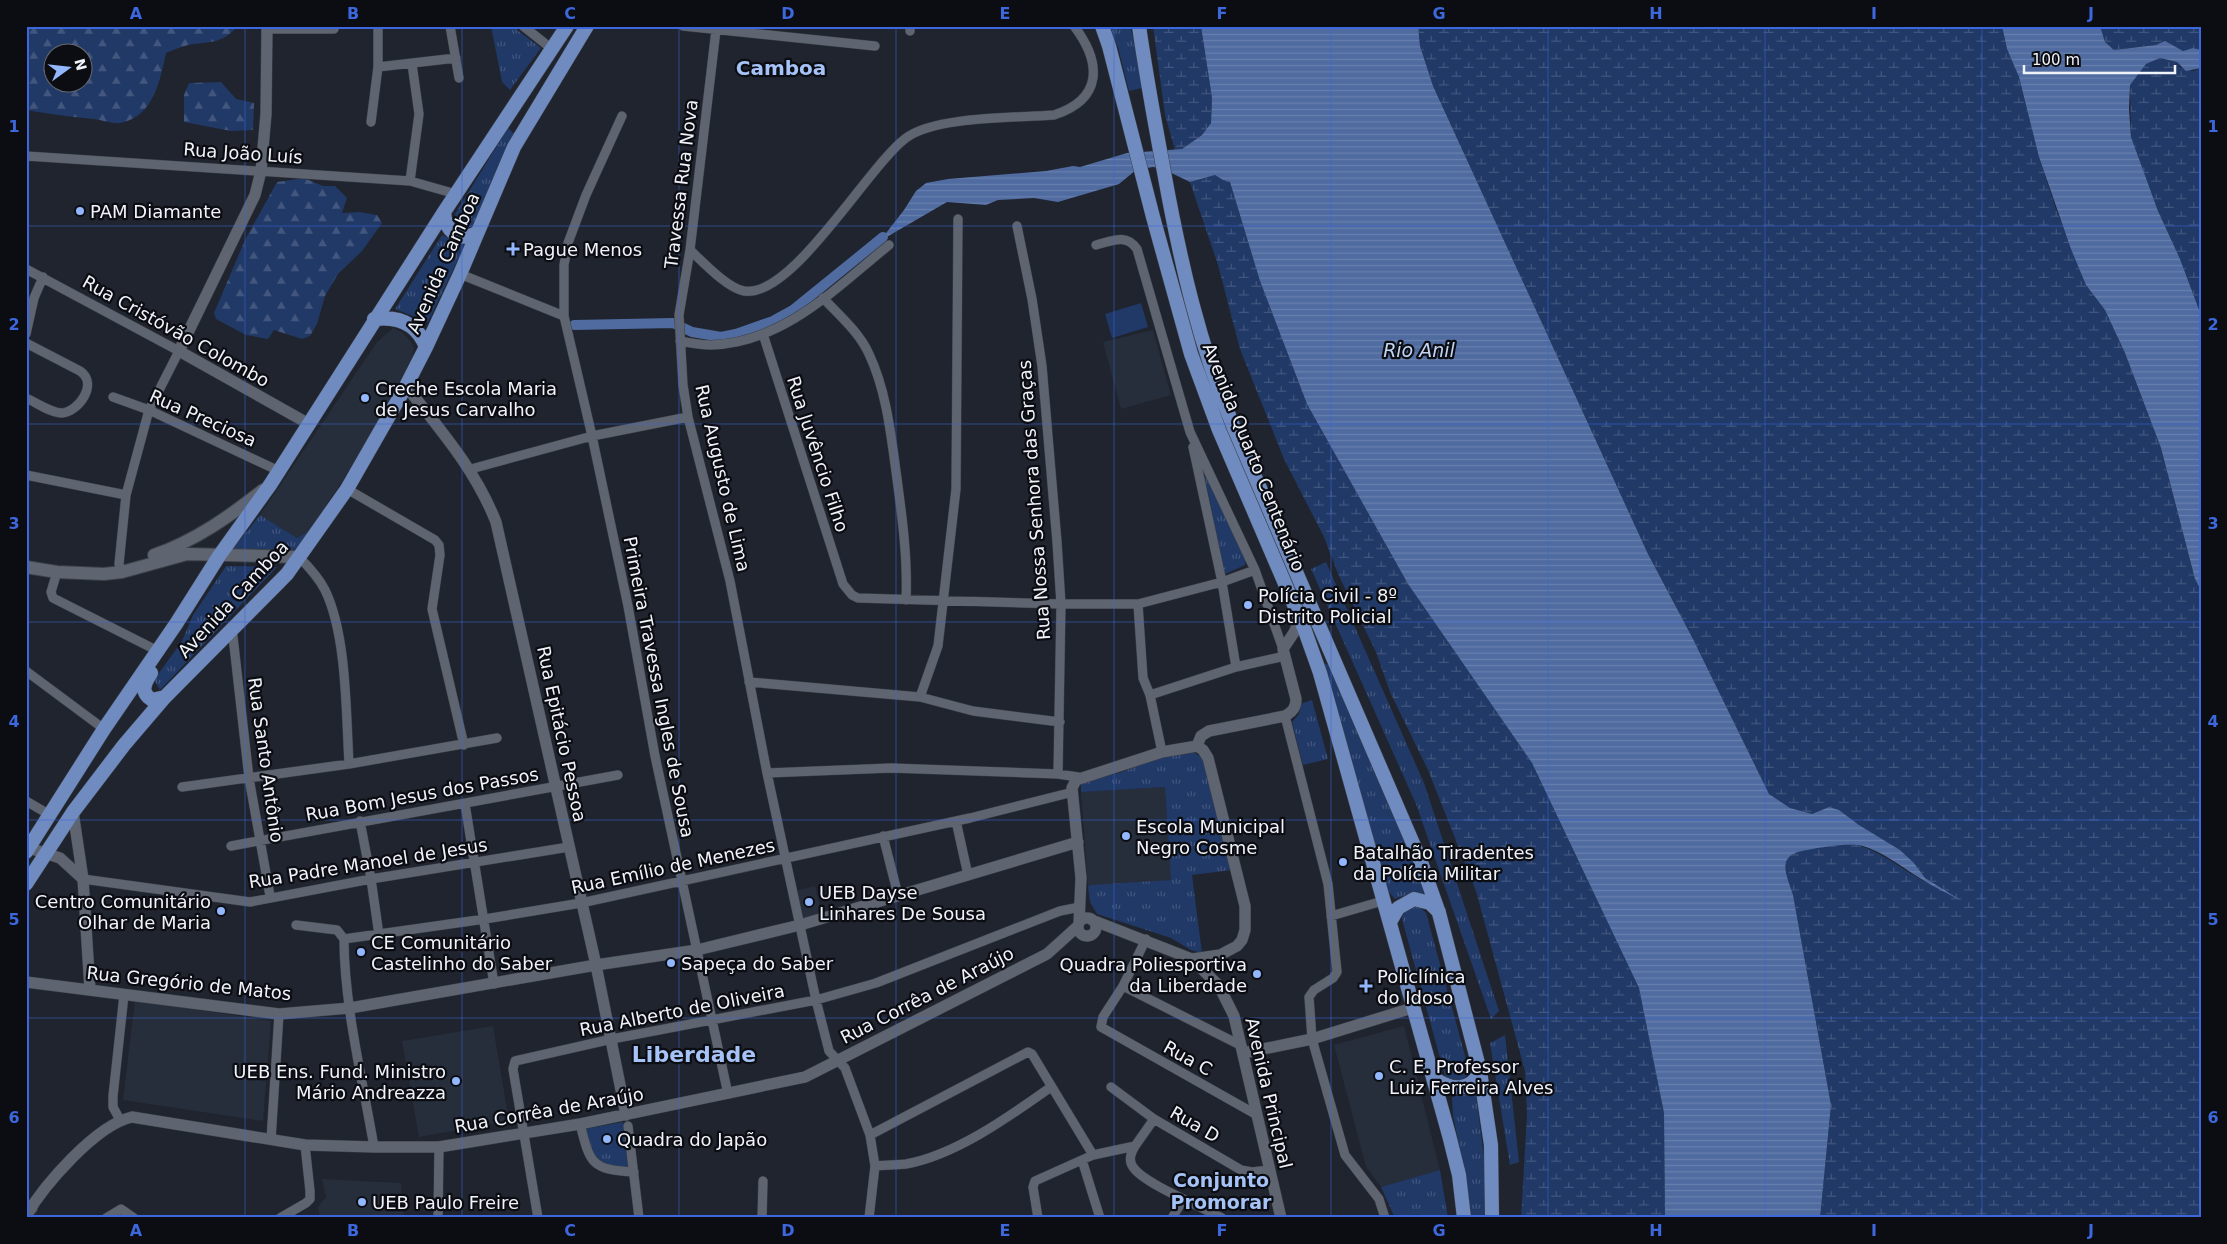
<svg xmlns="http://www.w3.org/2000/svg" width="2227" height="1244" font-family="'DejaVu Sans',sans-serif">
<defs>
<pattern id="grass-tufts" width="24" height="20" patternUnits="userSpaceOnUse" patternTransform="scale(1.25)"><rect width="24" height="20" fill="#213967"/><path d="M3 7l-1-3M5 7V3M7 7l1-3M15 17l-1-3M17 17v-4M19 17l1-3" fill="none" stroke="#42567e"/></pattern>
<pattern id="forest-firs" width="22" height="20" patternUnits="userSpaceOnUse" patternTransform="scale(1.25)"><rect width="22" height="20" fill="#213967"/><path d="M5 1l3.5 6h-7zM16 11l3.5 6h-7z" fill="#42567e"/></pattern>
<pattern id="wetland-marsh" width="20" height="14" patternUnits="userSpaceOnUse" patternTransform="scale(1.25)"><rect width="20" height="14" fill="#213967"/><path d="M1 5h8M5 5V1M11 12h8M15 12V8" fill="none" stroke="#42567e"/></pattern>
<pattern id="water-rules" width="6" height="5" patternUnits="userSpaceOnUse" patternTransform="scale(1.25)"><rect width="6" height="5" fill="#4f6ba0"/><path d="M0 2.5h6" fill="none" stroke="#6981ae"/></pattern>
</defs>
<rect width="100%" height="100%" fill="#1f242e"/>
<path fill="#262e3c" d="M 393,328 L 403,333 L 411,342 L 414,348 L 412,358 L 369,439 L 310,531 L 297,538 L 260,515 L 377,342 Z
M 1153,330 L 1171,395 L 1121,409 L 1103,342 Z
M 1165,787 L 1171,880 L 1088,887 L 1081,792 Z
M 815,886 L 821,913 L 803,918 L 796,891 Z
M 135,1000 L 271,1021 L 263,1121 L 123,1100 Z
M 493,1026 L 509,1121 L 419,1137 L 402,1041 Z
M 1404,1026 L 1440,1170 L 1381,1187 L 1366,1167 L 1334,1045 Z
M 322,1179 L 401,1183 L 404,1218 L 320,1218 L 318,1207 L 326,1197 Z"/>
<path fill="url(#grass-tufts)" d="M 491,26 L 512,26 L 541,48 L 510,90 L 502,82 Z
M 1109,26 L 1130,26 L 1136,49 L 1142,88 L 1129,91 L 1118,47 Z
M 508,128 L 516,136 L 472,228 C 462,227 458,224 455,214 Z
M 442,235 L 465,245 L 428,322 L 395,309 Z
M 1203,469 L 1246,558 L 1245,565 L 1225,574 Z
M 260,515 L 297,538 L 310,531 L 299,547 L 291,551 L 232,550 Z
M 1326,562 L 1424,783 L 1499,1011 L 1491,1019 L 1416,804 L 1311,569 Z
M 226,566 L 277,567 L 160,690 L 154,680 L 182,641 L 193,615 Z
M 1323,663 L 1330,665 L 1407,847 L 1422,884 L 1424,894 L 1411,893 L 1395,899 L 1388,891 Z
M 1312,700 L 1328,759 L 1303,765 L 1292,722 L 1299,714 L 1300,704 Z
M 1192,751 L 1201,757 L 1204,763 L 1232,870 L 1192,875 L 1202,953 L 1191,950 L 1171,938 L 1097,914 L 1090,902 L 1088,887 L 1091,885 L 1171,880 L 1165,787 L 1081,792 L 1081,783 L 1122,772 L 1149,761 Z
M 1408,905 L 1419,906 L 1426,913 L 1466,1059 L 1467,1074 L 1463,1081 L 1447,1080 L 1445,1076 L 1402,919 L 1403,911 Z
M 1505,1035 L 1519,1162 L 1510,1165 L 1490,1043 Z
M 1475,1087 L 1484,1157 L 1484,1218 L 1470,1218 L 1466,1178 L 1453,1116 L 1452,1097 L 1466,1094 Z
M 623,1122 L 629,1167 L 613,1167 L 594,1159 L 585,1129 Z
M 1440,1170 L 1448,1218 L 1395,1218 L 1381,1187 Z"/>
<path fill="url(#forest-firs)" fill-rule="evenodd" d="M 26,26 L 238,26 C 221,45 210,41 188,45 C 180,47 173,50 166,53 C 160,80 154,116 121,123 C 113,124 102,120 94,119 C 71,117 49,114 26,110 ZM 52,52 L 82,52 L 82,82 L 52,82 Z
M 221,82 L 236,99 L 254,103 L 253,130 L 231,131 L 184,122 L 184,95 L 189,83 Z
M 304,178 L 323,186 L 335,186 L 347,198 L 342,213 L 359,212 L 377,215 L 382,223 L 362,251 L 338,274 L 325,296 L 317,324 L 310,336 L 302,339 L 274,330 L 268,339 L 246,335 L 216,319 L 214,313 L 245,240 L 277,182 Z"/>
<path fill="url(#wetland-marsh)" d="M 1153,26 L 1201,26 L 1212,98 L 1211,123 L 1202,135 L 1182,149 L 1175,150 L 1165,115 Z
M 1418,26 L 2002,26 L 2007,49 L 2019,77 L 2039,157 L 2055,206 L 2086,285 L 2105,310 L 2125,353 L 2161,448 L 2195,579 L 2201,590 L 2201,1218 L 1820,1218 L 1831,1105 L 1793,895 C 1790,886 1782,871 1785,862 C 1791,846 1841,844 1857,845 C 1861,846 1867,848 1871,850 C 1894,860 1915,880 1938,887 L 1925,878 L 1914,863 L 1900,850 L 1859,825 L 1839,810 L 1829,807 L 1812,814 L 1790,808 L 1769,794 L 1693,639 L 1648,554 L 1433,86 L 1420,46 Z
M 2100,26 L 2201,26 L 2201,50 L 2193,48 L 2183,51 C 2172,48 2167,40 2156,45 L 2114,50 L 2105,42 Z
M 2160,58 L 2177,62 L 2180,67 L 2193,71 L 2201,68 L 2201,315 L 2180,259 L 2158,211 L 2131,137 L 2130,85 L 2146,64 Z
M 1215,175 L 1223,180 L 1230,182 L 1260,281 L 1307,404 L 1408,584 L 1532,763 L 1639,988 L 1664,1113 L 1665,1218 L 1521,1218 L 1527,1114 L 1525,1071 L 1476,891 L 1428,770 L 1390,692 L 1376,652 L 1339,576 L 1324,537 L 1284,459 L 1240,349 L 1218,265 L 1190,182 Z"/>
<path fill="#213967" d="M 1141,303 L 1148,327 L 1112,338 L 1105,314 Z
M 622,1126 L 625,1145 L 593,1152 L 589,1133 Z"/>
<path fill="url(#water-rules)" d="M 1201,26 L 1418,26 L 1420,46 L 1433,86 L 1648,554 L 1693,639 L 1769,794 L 1790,808 L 1812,814 L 1829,807 L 1839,810 L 1859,825 L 1900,850 L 1914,863 L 1925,878 L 1962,901 C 1947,893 1932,886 1918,877 C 1902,867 1876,847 1857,845 C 1841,844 1823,847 1807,850 C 1775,855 1786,873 1793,895 L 1831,1105 L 1820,1218 L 1665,1218 L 1664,1113 L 1639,988 L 1532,763 L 1408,584 L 1307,404 L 1260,281 L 1230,182 L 1223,180 L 1215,175 L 1190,182 L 1163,169 L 1153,167 L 1136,170 L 1119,184 L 1058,202 L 1034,198 L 998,200 L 986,205 L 947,202 L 885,238 L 883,237 L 904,210 L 916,191 L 926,183 L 948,179 L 1046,171 L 1073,166 L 1080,167 L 1127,153 L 1182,149 L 1202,135 L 1211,123 L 1212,98 Z
M 2002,26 L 2100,26 L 2105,42 L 2114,50 L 2156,45 L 2165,41 L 2183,51 L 2193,48 L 2201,50 L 2201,68 L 2186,71 L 2177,62 L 2160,58 L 2146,64 L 2130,85 L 2129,109 L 2131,137 L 2158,211 L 2180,259 L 2201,315 L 2201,590 L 2195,579 L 2161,448 L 2125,353 L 2105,310 L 2086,285 L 2071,249 L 2039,157 L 2019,77 L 2007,49 Z"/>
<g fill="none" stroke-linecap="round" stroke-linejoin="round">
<path stroke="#4f6ba0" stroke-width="10" d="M 574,325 L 673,323 L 692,332 L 721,337 L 736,334 L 773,321 L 793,310 L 883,237"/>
<defs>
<path id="minor" d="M 450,26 L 459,78
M 523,26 L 552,49
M 683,26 L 875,46
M 267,29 L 334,29
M 716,30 L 690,250 L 679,315 L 683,385 L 688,417 L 730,581 L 767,773 L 816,1000 L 829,1051 L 845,1068 L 870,1135 L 875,1166 L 869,1218
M 910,31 L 910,26
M 378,67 L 456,58
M 622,116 L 586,195 L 568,243 L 564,265 L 564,316 L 592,436 L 628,606 L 655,756 L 728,1094
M 371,122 L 378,67 L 378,26
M 26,156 L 410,181 L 456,194
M 410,181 L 419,114 L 412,64
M 1017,226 L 1032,299 L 1042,366 L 1057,542 L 1061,604 L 1058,774
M 1096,245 C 1112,241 1126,233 1137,249 L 1190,432 L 1255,570 L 1283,649
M 690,250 C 703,262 727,288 744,291 C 792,299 868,166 906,138 C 935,116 1016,118 1054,115 C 1103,99 1102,63 1074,26
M 26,269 L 179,351 L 149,410 L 126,495 L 119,564 L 122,572
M 460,274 L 564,316
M 823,298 C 839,315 859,332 869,354 C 885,388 890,427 895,464 C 901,509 908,554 906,600
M 26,334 L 34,298 L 43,277
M 763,334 L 843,584 L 852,595 L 858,598 L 1061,604 L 1138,604 L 1222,582 L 1255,570
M 680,341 C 690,343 701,345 711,345 C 783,343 836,288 889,245
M 26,343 L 80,371 C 99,384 78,412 62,413 C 51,413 37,403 26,398
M 113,397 L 149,410 L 279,471
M 1193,447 L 1222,582 L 1236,667
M 471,469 L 592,436 L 688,417
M 26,475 L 126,495
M 347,489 L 435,540 L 439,545 L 440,555 L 432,609 L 464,745
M 299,557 C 309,567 319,578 325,590 C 347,635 346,714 349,764
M 57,572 L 51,592 L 53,598 L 158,651
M 1138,604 L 1143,678 L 1150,695 L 1162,752
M 232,628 L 249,778 L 270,896
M 26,671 L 104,729
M 749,682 L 920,697 L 973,711 L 1060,722
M 1150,695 L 1236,667 L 1285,656
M 920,697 L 938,646 L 956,489 L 958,219
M 1285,716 L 1328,884 L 1337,972 L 1333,978 L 1314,990 L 1309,997 L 1312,1039 L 1345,1155 L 1379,1199 L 1385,1218
M 767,773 L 891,768 L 1058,774 L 1078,777
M 182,787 L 349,764 L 497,738
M 26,801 L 50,815
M 465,804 L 494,984
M 360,821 L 371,879 L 379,935
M 956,821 L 968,875
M 883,836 L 898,895
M 231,846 L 618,775
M 83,879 L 250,902 L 371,879 L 569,847
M 1331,916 L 1379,902 L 1385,903
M 296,925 L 337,930 L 344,939 C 344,1005 363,1082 374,1147
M 344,939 L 485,919 L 581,903 L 970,818 L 1073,792
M 1146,939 L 1123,986 L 1103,1017 L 1101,1027 L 1257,1115
M 1123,986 L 1242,1046
M 1111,1087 L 1154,1119 L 1241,1170 L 1252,1172 L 1269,1170
M 120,1120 L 113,1107 L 113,1096 L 124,995
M 580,1124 C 590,1163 591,1170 634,1172
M 628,1126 L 639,1218
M 870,1135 L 1028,1052 L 1032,1054 L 1093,1155
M 271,1140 L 279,1014
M 1135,1146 C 1131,1153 1128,1160 1133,1167 C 1144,1184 1203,1207 1222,1218
M 1082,1160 L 1100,1218
M 875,1166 C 885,1165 896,1165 906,1164 C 956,1155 1010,1116 1051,1087
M 106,1218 L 121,1209 L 134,1218
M 280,1218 L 306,1203 L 310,1199 L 310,1191 L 305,1145
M 438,1218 L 439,1147
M 538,1218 L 513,1069 L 515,1061 L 612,1039 L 816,1000 L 876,983 L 1060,911 L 1080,907
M 762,1218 L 763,1181
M 1038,1218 L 1033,1187 L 1035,1181 L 1093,1155 L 1135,1146 L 1154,1119
M 1172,1218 L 1183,1200"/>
<path id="tertiary" d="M 267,26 L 266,114 L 261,171 L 255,195 L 179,351 L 309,424
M 406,386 C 441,431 475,469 496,522 L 596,965 L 626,1115
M 1283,649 L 1295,631 L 1299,617
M 1197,746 L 1201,736 L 1209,731 L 1285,716 C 1292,712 1296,708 1296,699 L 1283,649
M 73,812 L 83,879 L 90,990
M 29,848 L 60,858 L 83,879
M1078 927a9 9 0 1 1 18 0a9 9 0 1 1-18 0Z
M 1092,920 L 1192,959 L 1220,955 L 1237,946 L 1242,940 L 1245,930 L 1245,906 L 1208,758 L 1203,750 L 1197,746
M 1079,923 L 1081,878 L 1072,788 L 1076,780 L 1162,752 L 1197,746
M 1192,959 L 1219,986 L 1234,1016 L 1281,1218
M 26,982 L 279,1014 L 350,1008 L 596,965 L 697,950 L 800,925 L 1078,842
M 1243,1053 L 1312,1039 L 1409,1009 L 1415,1010
M 26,1216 C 44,1185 96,1125 132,1117 L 305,1145 L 374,1147 L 439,1147 L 580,1124 L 805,1077 L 1047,954 L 1078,926"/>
<path id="secondary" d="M 154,555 C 195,541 230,516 263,490
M 26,567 L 57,572 L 104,574 L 122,572 L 187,554 L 299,557
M 26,1209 L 31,1208"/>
<path id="primary" d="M 1102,26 L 1109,46 L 1153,217 L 1191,354 L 1219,430 L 1304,628 L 1320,673 L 1449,1135 L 1459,1175 L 1464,1218
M 1139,26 C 1146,75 1155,124 1164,172 C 1180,260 1199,345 1234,428 L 1421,862 L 1439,913 L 1480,1071 L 1491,1145 L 1492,1218
M 444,212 C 445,230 458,243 477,233
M 374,319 C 398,316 417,323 426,347
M 151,673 C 144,684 140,692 152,700 L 165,697
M 26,852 L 104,729 L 176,624 L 219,556 L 270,485 L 444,212 L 567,26
M 26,884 L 73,812 L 124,745 L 165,697 L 287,574 L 347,489 L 406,386 L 426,347 L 460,274 L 514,147 L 587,26
M 1390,922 L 1398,908 L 1414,899 L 1430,903 L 1439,912
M 1434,1078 C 1450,1090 1471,1093 1480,1071"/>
</defs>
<use href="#minor" stroke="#3c4048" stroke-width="10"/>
<use href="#tertiary" stroke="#3c4048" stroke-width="12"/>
<use href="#secondary" stroke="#3c4048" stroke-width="14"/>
<use href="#primary" stroke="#3c4048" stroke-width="15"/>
<use href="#minor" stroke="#5f6570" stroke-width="9"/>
<use href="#tertiary" stroke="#5f6570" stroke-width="11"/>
<use href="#secondary" stroke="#5f6570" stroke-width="12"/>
<use href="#primary" stroke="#708bbf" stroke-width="14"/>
</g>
<path fill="none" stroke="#3d67dd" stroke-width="1" stroke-opacity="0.55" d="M 245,26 L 245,1218M 462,26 L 462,1218M 679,26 L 679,1218M 896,26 L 896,1218M 1114,26 L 1114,1218M 1331,26 L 1331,1218M 1548,26 L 1548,1218M 1765,26 L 1765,1218M 1982,26 L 1982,1218M 26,226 L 2201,226M 26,424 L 2201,424M 26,622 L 2201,622M 26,820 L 2201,820M 26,1018 L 2201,1018"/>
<g fill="#92b7fd" stroke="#0b0d12" stroke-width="2">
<circle cx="80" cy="211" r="5"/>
<path d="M510.5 241.5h5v5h5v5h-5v5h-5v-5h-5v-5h5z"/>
<circle cx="365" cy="398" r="5"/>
<circle cx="1248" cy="605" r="5"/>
<circle cx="1126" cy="836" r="5"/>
<circle cx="1343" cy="862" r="5"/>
<circle cx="809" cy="902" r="5"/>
<circle cx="221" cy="911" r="5"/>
<circle cx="361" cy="952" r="5"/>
<circle cx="671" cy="963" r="5"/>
<circle cx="1257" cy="974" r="5"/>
<path d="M1363.5 978.5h5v5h5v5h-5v5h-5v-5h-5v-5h5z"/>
<circle cx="1379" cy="1076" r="5"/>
<circle cx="456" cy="1081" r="5"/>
<circle cx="607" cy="1139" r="5"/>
<circle cx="362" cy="1202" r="5"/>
</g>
<g text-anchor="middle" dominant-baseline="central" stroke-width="4.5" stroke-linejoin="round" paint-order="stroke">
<g font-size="18" fill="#f0f3fa" stroke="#0b0d12">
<text transform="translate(243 153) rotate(4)">Rua João Luís</text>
<text transform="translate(681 184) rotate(-83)">Travessa Rua Nova</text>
<text transform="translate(443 263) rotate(-66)">Avenida Camboa</text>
<text transform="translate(176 331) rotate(29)">Rua Cristóvão Colombo</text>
<text transform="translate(203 418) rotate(24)">Rua Preciosa</text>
<text transform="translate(818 454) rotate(72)">Rua Juvêncio Filho</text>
<text transform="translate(1254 457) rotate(68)">Avenida Quarto Centenário</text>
<text transform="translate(723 478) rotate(77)">Rua Augusto de Lima</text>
<text transform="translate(1034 500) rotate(-94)">Rua Nossa Senhora das Graças</text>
<text transform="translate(233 599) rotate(-47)">Avenida Camboa</text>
<text transform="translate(659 687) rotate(79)">Primeira Travessa Ingles de Sousa</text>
<text transform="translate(562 734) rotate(78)">Rua Epitácio Pessoa</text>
<text transform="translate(266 760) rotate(82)">Rua Santo Antônio</text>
<text transform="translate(422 794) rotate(-10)">Rua Bom Jesus dos Passos</text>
<text transform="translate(368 863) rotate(-9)">Rua Padre Manoel de Jesus</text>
<text transform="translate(673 866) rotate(-12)">Rua Emílio de Menezes</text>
<text transform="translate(189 983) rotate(6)">Rua Gregório de Matos</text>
<text transform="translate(927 995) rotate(-27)">Rua Corrêa de Araújo</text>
<text transform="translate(682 1010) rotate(-11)">Rua Alberto de Oliveira</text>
<text transform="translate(1188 1058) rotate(29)">Rua C</text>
<text transform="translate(1269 1093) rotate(77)">Avenida Principal</text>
<text transform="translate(549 1110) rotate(-10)">Rua Corrêa de Araújo</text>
<text transform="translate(1195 1124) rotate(30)">Rua D</text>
</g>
<g font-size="18" fill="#f0f3fa" stroke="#0b0d12" text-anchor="start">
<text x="90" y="211">PAM Diamante</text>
<text x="523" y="249">Pague Menos</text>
<text x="375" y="388">Creche Escola Maria<tspan x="375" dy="21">de Jesus Carvalho</tspan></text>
<text x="1258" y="595">Polícia Civil - 8º<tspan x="1258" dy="21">Distrito Policial</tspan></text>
<text x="1136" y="826">Escola Municipal<tspan x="1136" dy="21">Negro Cosme</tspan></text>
<text x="1353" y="852">Batalhão Tiradentes<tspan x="1353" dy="21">da Polícia Militar</tspan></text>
<text x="819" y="892">UEB Dayse<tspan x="819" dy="21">Linhares De Sousa</tspan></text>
<text x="211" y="901" text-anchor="end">Centro Comunitário<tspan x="211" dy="21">Olhar de Maria</tspan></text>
<text x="371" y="942">CE Comunitário<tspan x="371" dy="21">Castelinho do Saber</tspan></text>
<text x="681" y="963">Sapeça do Saber</text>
<text x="1247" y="964" text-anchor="end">Quadra Poliesportiva<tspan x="1247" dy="21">da Liberdade</tspan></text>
<text x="1377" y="976">Policlínica<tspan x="1377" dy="21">do Idoso</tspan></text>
<text x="1389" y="1066">C. E. Professor<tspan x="1389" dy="21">Luiz Ferreira Alves</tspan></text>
<text x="446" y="1071" text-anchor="end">UEB Ens. Fund. Ministro<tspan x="446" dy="21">Mário Andreazza</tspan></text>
<text x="617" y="1139">Quadra do Japão</text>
<text x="372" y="1202">UEB Paulo Freire</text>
</g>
<g font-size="19" font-style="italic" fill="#c2d4f4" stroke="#0b0d12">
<text x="1419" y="350">Rio Anil</text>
</g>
<g font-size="19" font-weight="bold" fill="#a6c3f7" stroke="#0b0d12">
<text x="1221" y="1180">Conjunto<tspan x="1221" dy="22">Promorar</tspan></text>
</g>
<g font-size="20" font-weight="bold" fill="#a6c3f7" stroke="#0b0d12">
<text x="781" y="68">Camboa</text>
</g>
<g font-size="22" font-weight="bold" fill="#a6c3f7" stroke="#0b0d12">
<text x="694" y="1054">Liberdade</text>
</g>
</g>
<rect width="2227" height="1244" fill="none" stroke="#0b0d12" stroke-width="55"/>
<g transform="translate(68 68) rotate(75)"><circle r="24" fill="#0b0d12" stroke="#67696f"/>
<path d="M0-4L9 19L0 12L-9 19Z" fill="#92b7fd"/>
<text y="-8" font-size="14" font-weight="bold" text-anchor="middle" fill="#f0f3fa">N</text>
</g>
<path d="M2024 65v8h151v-8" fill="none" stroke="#f0f3fa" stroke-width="2.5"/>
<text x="2032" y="65" font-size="15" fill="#f0f3fa" stroke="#0b0d12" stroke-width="4" paint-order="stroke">100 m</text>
<rect x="28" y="28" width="2172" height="1188" fill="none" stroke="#3d67dd" stroke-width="2"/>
<g font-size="16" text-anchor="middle" font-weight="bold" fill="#3d67dd">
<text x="136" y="19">A</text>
<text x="353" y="19">B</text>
<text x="570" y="19">C</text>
<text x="788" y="19">D</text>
<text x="1005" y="19">E</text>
<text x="1222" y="19">F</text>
<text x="1439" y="19">G</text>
<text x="1656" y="19">H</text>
<text x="1874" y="19">I</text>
<text x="2091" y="19">J</text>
<text x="14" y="132">1</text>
<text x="2213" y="132">1</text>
<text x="14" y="330">2</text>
<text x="2213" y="330">2</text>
<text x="14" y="529">3</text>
<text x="2213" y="529">3</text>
<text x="14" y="727">4</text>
<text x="2213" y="727">4</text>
<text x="14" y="925">5</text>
<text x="2213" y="925">5</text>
<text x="14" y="1123">6</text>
<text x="2213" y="1123">6</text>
<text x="136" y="1236">A</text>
<text x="353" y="1236">B</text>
<text x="570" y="1236">C</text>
<text x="788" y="1236">D</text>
<text x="1005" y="1236">E</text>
<text x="1222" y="1236">F</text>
<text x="1439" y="1236">G</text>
<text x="1656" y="1236">H</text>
<text x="1874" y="1236">I</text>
<text x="2091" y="1236">J</text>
</g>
</svg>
